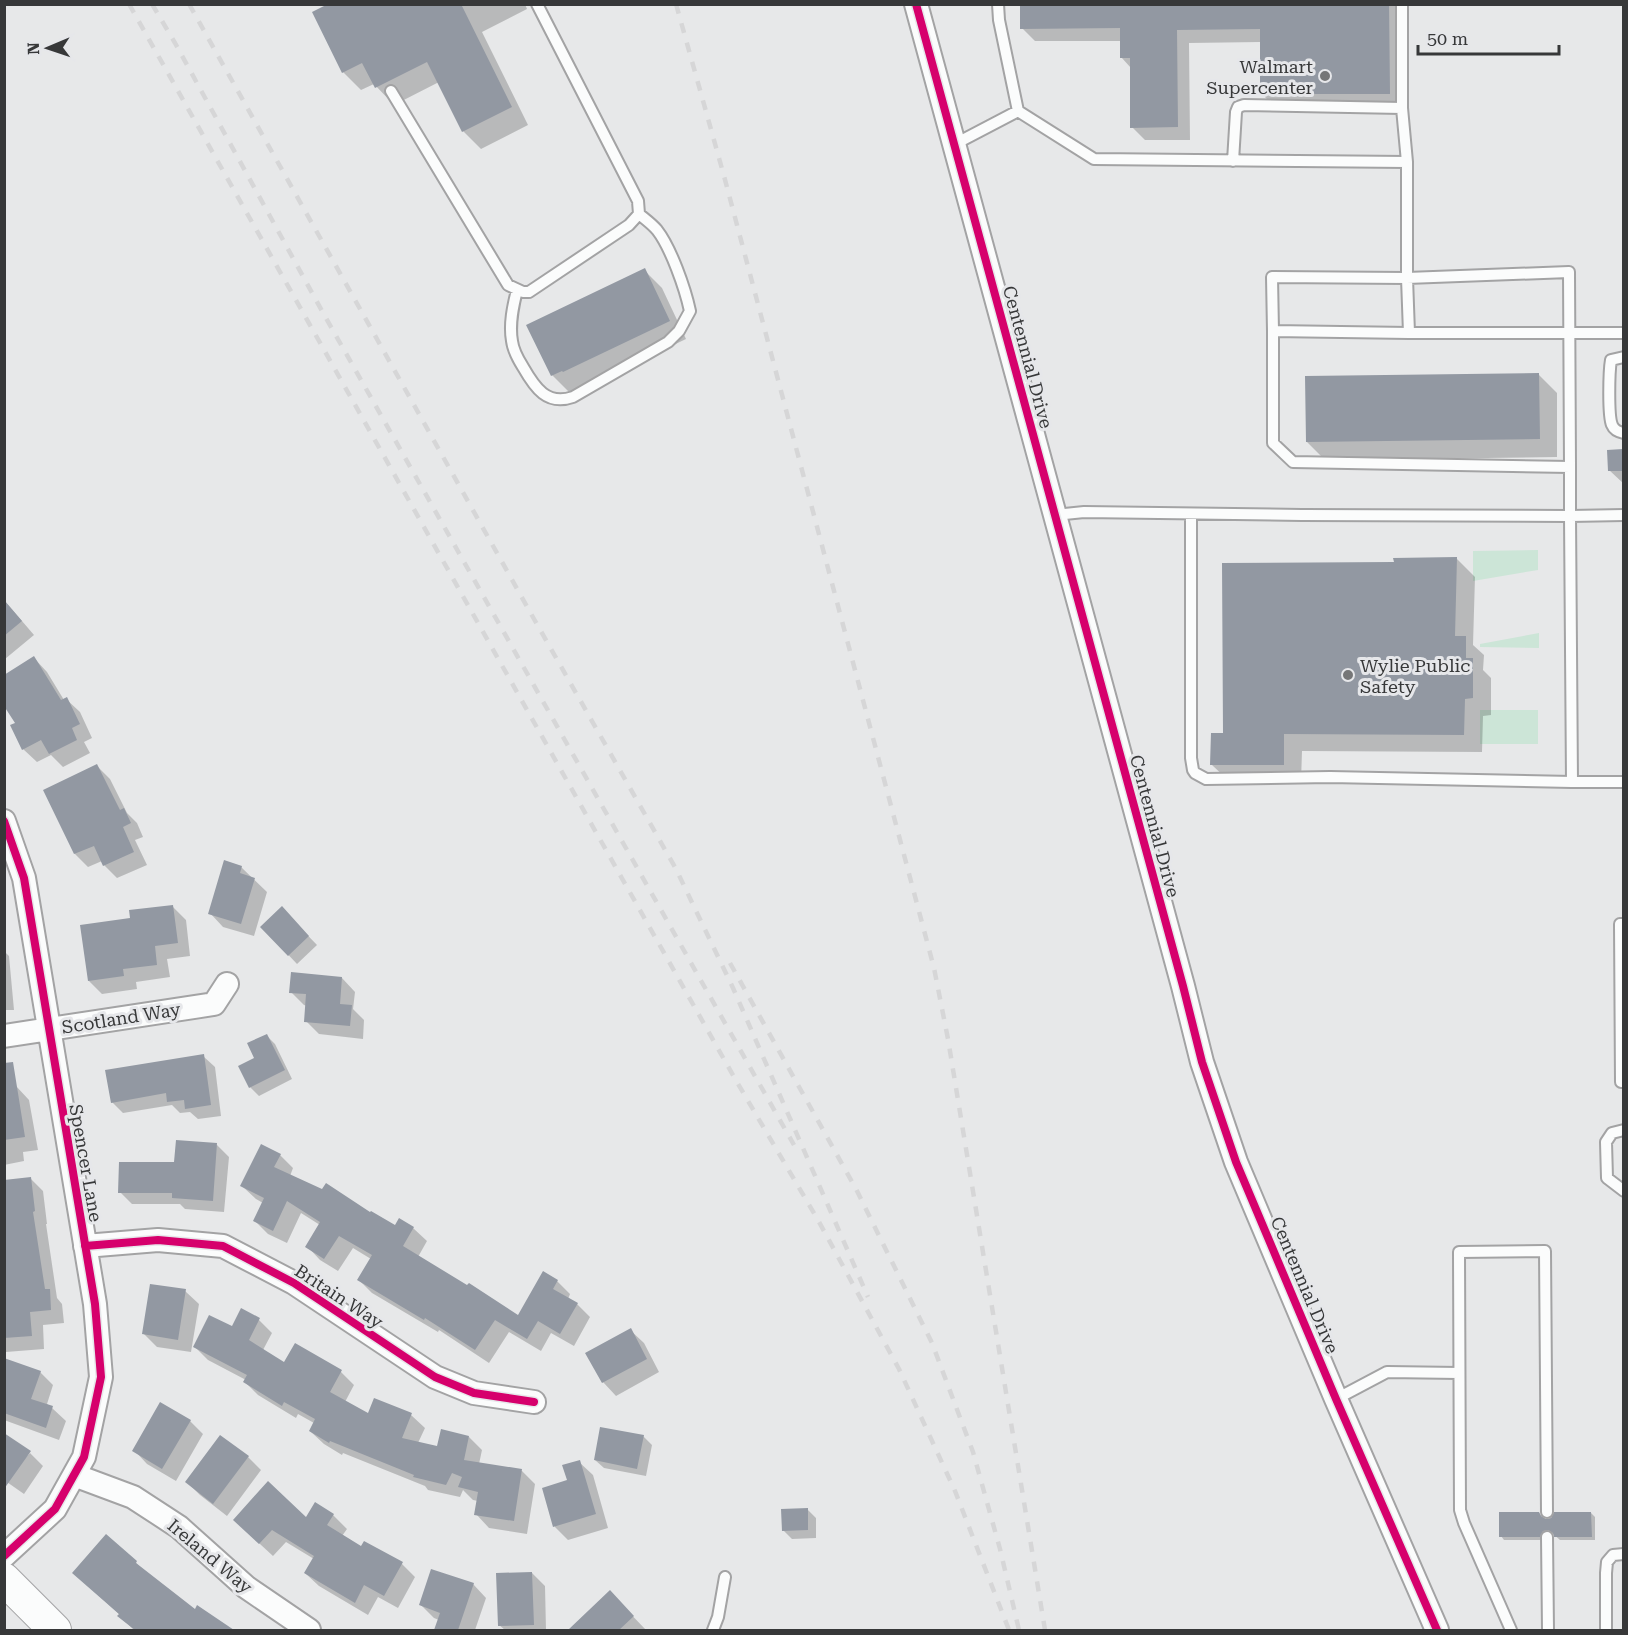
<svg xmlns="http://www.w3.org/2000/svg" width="1628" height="1635" font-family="'Roboto Serif',serif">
<rect width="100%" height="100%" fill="#e7e8e9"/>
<path fill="#cce5d7" d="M 1538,550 L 1538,570 L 1473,581 L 1473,551 Z
M 1539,633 L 1539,648 L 1480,647 L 1480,644 Z
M 1480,710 L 1538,710 L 1538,744 L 1480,744 Z"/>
<path fill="#0003" d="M 331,4 L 525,4 L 527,9 L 482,32 L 528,125 L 481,149 L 463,131 L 439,82 L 394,105 L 374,84 L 361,90 L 343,72 L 314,13 Z
M 1022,4 L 1402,4 L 1402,106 L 1275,107 L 1262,94 L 1261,42 L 1189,43 L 1190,140 L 1145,140 L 1132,127 L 1131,68 L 1121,57 L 1121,41 L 1035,41 L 1022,28 Z
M 644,270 L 662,288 L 686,339 L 582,389 L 570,393 L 552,375 Z
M 1539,375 L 1557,393 L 1557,457 L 1325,460 L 1307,442 Z
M 1609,451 L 1624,451 L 1624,484 L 1609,470 Z
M 1457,559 L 1475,577 L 1473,645 L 1484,655 L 1483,670 L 1491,678 L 1491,715 L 1483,716 L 1482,752 L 1302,751 L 1301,782 L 1230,782 L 1212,765 L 1225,735 L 1395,564 Z
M 4,600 L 34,635 L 5,659 L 4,658 Z
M 34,658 L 47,672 L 64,700 L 66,699 L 80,712 L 92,738 L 84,742 L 90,753 L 63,767 L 51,755 L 37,762 L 23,749 L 17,723 Z
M 97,766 L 110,779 L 127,813 L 137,823 L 143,837 L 135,840 L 147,865 L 117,878 L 104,865 L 102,861 L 88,867 L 75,854 L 45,791 Z
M 241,867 L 267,892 L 254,936 L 223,927 L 210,913 Z
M 172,906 L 186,920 L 190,956 L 167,959 L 170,977 L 136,982 L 137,989 L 102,994 L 89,981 L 131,919 Z
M 290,917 L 317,945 L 297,964 L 262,927 Z
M 4,951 L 9,956 L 14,1010 L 4,1010 Z
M 342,978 L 355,992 L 353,1009 L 364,1020 L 363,1039 L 319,1034 L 306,1021 L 307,1006 L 304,1005 L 291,992 Z
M 266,1035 L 275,1044 L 292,1079 L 259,1096 L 250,1087 L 256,1059 Z
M 203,1056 L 215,1067 L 221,1116 L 198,1119 L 190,1112 L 180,1113 L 172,1105 L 123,1113 L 112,1102 Z
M 4,1083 L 16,1086 L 29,1100 L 38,1150 L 23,1152 L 24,1161 L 4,1165 Z
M 217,1145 L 229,1157 L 224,1212 L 185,1209 L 180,1204 L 132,1204 L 120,1192 L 175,1163 Z
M 280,1155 L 293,1168 L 290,1176 L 396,1227 L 413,1228 L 427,1241 L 418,1257 L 518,1317 L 557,1281 L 570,1294 L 568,1299 L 577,1304 L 590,1317 L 574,1346 L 551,1333 L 541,1351 L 509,1332 L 489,1363 L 439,1330 L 438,1332 L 372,1293 L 359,1280 L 371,1259 L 353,1248 L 338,1271 L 320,1260 L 307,1246 L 320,1225 L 301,1213 L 287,1243 L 268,1234 L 255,1221 L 263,1203 L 256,1199 L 242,1186 Z
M 30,1178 L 43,1191 L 47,1224 L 46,1224 L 57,1298 L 62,1304 L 64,1323 L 43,1325 L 44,1349 L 6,1352 L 4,1350 L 4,1181 Z
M 185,1291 L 199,1304 L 191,1352 L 157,1347 L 143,1333 Z
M 259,1320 L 272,1333 L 263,1350 L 285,1364 L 341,1372 L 354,1385 L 345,1402 L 369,1416 L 411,1415 L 425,1428 L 418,1443 L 438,1448 L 469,1437 L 482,1450 L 479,1464 L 522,1471 L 535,1484 L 527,1534 L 489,1528 L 476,1514 L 478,1501 L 473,1500 L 463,1490 L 460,1497 L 428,1490 L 425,1486 L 343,1453 L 342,1455 L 324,1444 L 310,1431 L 314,1423 L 298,1414 L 296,1418 L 258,1395 L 245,1382 L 246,1380 L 208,1360 L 195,1347 L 232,1328 Z
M 630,1330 L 644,1343 L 659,1372 L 616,1396 L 603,1382 L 587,1354 Z
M 4,1359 L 40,1372 L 53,1385 L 47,1404 L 52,1408 L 66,1421 L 59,1440 L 4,1420 Z
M 190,1421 L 203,1434 L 176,1481 L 147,1464 L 134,1450 Z
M 643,1436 L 652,1445 L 646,1476 L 604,1468 L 595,1460 Z
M 30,1453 L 43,1466 L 24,1494 L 4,1480 Z
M 248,1457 L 261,1470 L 227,1516 L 200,1495 L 187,1482 Z
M 579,1462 L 593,1475 L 608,1528 L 568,1540 L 555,1527 L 544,1489 L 569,1481 Z
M 316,1504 L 333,1515 L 347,1529 L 342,1536 L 362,1548 L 402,1564 L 415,1577 L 398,1608 L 378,1597 L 368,1615 L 319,1586 L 305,1573 L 314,1559 L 286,1542 L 273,1556 L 248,1533 L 307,1519 Z
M 807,1509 L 816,1518 L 816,1538 L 792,1539 L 783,1530 Z
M 1539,1513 L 1544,1520 L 1591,1513 L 1595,1517 L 1595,1540 L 1560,1540 L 1552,1533 L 1546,1534 L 1543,1540 L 1504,1540 L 1501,1536 Z
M 136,1563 L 149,1576 L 195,1611 L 226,1627 L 229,1630 L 134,1630 L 119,1616 L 120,1615 L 74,1573 Z
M 532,1573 L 545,1586 L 546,1630 L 505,1630 L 499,1625 Z
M 473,1584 L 486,1598 L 475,1630 L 436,1630 L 439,1620 L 434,1618 L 421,1605 Z
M 623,1606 L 646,1630 L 579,1630 L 575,1626 Z"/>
<path fill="#9298a2" d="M 328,4 L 461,4 L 512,107 L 462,132 L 427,62 L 375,88 L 362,63 L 342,73 L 312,12 Z
M 1020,4 L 1389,4 L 1390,94 L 1260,94 L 1260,29 L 1177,30 L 1178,127 L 1130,128 L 1130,58 L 1120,58 L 1120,28 L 1020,29 Z
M 645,268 L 670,321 L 563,372 L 562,371 L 551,376 L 526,325 Z
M 1539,373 L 1540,439 L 1306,442 L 1305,376 Z
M 1623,449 L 1623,471 L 1608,471 L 1607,450 Z
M 1457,557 L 1455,636 L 1466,636 L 1466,658 L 1473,658 L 1473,698 L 1465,699 L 1464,735 L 1284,734 L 1284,765 L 1210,765 L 1211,733 L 1223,733 L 1222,563 L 1394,562 L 1393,558 Z
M 4,600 L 22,621 L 4,636 Z
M 34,656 L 61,700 L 67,697 L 80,724 L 72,728 L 77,740 L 49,754 L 41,740 L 22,750 L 10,725 L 15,723 L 4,706 L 4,675 Z
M 97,764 L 120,810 L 124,808 L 131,823 L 123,827 L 134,852 L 103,866 L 94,846 L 74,854 L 43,790 Z
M 224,860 L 242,866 L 240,873 L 255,878 L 241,924 L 208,914 Z
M 173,905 L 178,943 L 155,946 L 157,965 L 123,969 L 124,976 L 88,981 L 80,925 L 130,918 L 129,910 Z
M 282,906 L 309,936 L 288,956 L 260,927 Z
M 291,972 L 342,977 L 340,1004 L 352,1005 L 350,1026 L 304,1022 L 306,994 L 289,993 Z
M 267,1034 L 285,1070 L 249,1088 L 238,1066 L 254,1058 L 247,1043 Z
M 204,1054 L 211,1105 L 185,1109 L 184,1100 L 167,1102 L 166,1093 L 111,1103 L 105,1070 Z
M 13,1062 L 25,1137 L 4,1140 L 4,1063 Z
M 176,1140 L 217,1143 L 213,1201 L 172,1198 L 172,1193 L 118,1193 L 119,1162 L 174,1162 Z
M 261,1144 L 281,1154 L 274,1167 L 322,1189 L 326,1183 L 370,1212 L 371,1211 L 395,1225 L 399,1218 L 414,1227 L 403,1246 L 467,1285 L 469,1283 L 518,1315 L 543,1271 L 558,1280 L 553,1289 L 578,1303 L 560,1334 L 538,1321 L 527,1339 L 495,1320 L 475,1350 L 425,1318 L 424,1320 L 357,1280 L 372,1255 L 339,1236 L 324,1259 L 305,1247 L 320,1222 L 287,1201 L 273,1231 L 253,1221 L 264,1198 L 240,1186 Z
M 31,1177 L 35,1211 L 33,1212 L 45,1289 L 50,1289 L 51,1310 L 30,1312 L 32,1336 L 4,1338 L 4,1180 Z
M 150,1284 L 186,1289 L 178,1340 L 142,1334 Z
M 241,1308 L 260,1318 L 249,1340 L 284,1362 L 295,1343 L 342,1370 L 330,1392 L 368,1413 L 374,1398 L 412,1413 L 402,1438 L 437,1446 L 441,1429 L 469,1436 L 464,1460 L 522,1469 L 514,1521 L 474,1515 L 478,1492 L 458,1487 L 462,1477 L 452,1473 L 446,1485 L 413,1477 L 414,1475 L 330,1441 L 329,1443 L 309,1431 L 315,1419 L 284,1402 L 282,1406 L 243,1382 L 247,1375 L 193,1347 L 209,1315 L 232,1326 Z
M 631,1328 L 647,1359 L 602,1383 L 585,1353 Z
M 4,1358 L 41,1371 L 31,1399 L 53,1406 L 46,1428 L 4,1413 Z
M 160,1402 L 191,1420 L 162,1469 L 132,1451 Z
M 600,1427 L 644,1435 L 637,1469 L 594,1460 Z
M 4,1433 L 31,1451 L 4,1489 Z
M 220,1435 L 249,1456 L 213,1504 L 185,1482 Z
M 580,1460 L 596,1514 L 553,1527 L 542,1488 L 567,1480 L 562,1465 Z
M 268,1481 L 306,1517 L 315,1502 L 334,1514 L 327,1525 L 361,1546 L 364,1541 L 403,1562 L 384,1596 L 364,1585 L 355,1603 L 304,1573 L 314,1556 L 272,1530 L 259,1544 L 233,1520 Z
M 808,1508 L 808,1530 L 782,1531 L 781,1509 Z
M 1499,1512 L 1539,1512 L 1541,1516 L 1546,1519 L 1551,1518 L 1554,1512 L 1591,1512 L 1592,1537 L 1554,1537 L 1553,1533 L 1548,1530 L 1543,1531 L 1540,1537 L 1499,1537 Z
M 106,1534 L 137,1561 L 136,1563 L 195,1609 L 197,1605 L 234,1630 L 135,1630 L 117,1616 L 119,1614 L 72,1573 Z
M 431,1569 L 474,1583 L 458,1630 L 434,1630 L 440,1613 L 419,1605 Z
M 532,1572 L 534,1625 L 498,1626 L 496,1573 Z
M 610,1590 L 634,1616 L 619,1630 L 568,1630 Z"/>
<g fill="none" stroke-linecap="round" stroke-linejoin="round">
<defs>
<path id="lane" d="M 998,4 L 999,20 L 1018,111
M 391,91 L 508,285 L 523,292 L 529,292 L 629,225 L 639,214 L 638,201 L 537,4
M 955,144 L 1018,111 L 1094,159 L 1407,162 L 1402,108 L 1402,4
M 1233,161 L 1236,112 L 1238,107 L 1244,105 L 1402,108
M 1407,162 L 1407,278 L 1409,333 L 1273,331 L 1273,443 L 1293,462 L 1570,467 L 1570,516 L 1624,515
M 517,290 C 513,306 509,324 512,341 C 513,350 518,359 523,367 C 535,388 547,406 573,397 L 668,342 L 679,331 L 690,311 C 685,288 671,248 657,230 C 652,224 645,219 639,214
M 1273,331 L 1272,277 L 1407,278 L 1569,272 L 1570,467
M 1409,333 L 1624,333
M 1624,357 L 1611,360 C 1609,371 1608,416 1612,425 C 1614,430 1618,432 1624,433
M 1191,514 L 1191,758 L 1193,770 L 1195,773 L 1206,779 L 1330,777 L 1572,782
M 1055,515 L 1084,512 L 1302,515 L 1570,516 L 1572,782 L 1624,782
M 1624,924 L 1620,924 L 1621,1082 L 1624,1082
M 1624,1130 L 1612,1133 L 1606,1142 L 1607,1178 L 1624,1191
M 1336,1399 L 1387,1372 L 1459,1373
M 1547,1537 L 1548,1630
M 713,1630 L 718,1617 L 725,1577
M 1511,1630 L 1464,1523 L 1460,1510 L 1459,1252 L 1545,1251 L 1547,1512
M 1606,1630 L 1606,1573 L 1607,1562 L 1613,1555 L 1624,1554"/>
<path id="street" d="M 916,4 L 1183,986 L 1202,1062 L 1236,1162 L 1336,1399 L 1437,1630
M 4,821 L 24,878 L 95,1304 L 101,1377 L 84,1457 L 55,1509 L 4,1556
M 4,1036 L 214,1004 L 227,984
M 85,1246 L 158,1240 L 223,1246 L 294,1283 L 435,1377 L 474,1393 L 534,1402
M 74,1475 L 133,1497 L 179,1527 L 246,1587 L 309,1630"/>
<path id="secondary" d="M 4,1579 L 55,1630"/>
</defs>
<use href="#lane" stroke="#a3a3a4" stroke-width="14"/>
<use href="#street" stroke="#a3a3a4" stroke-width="26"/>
<use href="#secondary" stroke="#a3a3a4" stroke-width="34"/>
<use href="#lane" stroke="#fbfcfc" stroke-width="10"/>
<use href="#street" stroke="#fbfcfc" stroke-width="22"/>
<use href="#secondary" stroke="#fbfcfc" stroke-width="32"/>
<path stroke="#d6d6d7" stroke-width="4.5" stroke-dasharray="10 10" stroke-linecap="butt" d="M 129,4 L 734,1077 L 818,1220 L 899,1369 L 955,1491 L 1009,1630
M 152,4 L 175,43 L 322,311 L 794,1145
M 189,4 L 534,619 L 676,869 L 733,988 L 868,1297
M 676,4 L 724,176 L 934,968 L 948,1039 L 1045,1630
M 730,963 L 856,1189 L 932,1343 L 973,1452 L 1000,1549 L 1019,1630"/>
<defs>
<path id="cycleway" d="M 916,4 L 1183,986 L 1202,1062 L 1236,1162 L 1336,1399 L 1437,1630
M 4,821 L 24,878 L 95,1304 L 101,1377 L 84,1457 L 55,1509 L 4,1556
M 85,1246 L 158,1240 L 223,1246 L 294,1283 L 435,1377 L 474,1393 L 534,1402"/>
</defs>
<use href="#cycleway" stroke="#e6e7ea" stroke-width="11"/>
<use href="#cycleway" stroke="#d6006c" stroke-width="8"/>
</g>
<g fill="#757677" stroke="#e6e7ea" stroke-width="2">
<circle cx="1325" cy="76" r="6"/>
<circle cx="1348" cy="675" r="6"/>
</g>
<g text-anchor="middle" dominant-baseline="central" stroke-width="6" stroke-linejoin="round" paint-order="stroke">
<g font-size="18" fill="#373839" stroke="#e6e7ea" text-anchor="end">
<text x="1313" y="66">Walmart<tspan x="1313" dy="21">Supercenter</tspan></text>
<text x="1360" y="665" text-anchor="start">Wylie Public<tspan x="1360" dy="21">Safety</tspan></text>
</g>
<g font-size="18" fill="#373839" stroke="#e6e7ea">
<text transform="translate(1028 357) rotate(75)">Centennial Drive</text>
<text transform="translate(1155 826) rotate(75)">Centennial Drive</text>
<text transform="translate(121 1018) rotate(-9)">Scotland Way</text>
<text transform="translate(86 1163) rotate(80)">Spencer Lane</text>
<text transform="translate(1305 1285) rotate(67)">Centennial Drive</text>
<text transform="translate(339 1296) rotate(33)">Britain Way</text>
<text transform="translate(210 1556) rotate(40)">Ireland Way</text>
</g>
</g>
<rect width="1628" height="1635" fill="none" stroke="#373839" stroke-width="12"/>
<g transform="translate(48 48) rotate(268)" stroke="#e6e7ea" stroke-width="4.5" paint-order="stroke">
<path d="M0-4.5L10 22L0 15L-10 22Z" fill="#373839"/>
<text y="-9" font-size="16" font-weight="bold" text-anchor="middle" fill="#373839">N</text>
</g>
<path d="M1418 45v9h141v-9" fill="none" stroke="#373839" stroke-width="3"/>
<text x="1427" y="45" font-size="18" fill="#373839" stroke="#e6e7ea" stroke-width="4.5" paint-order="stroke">50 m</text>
</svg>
